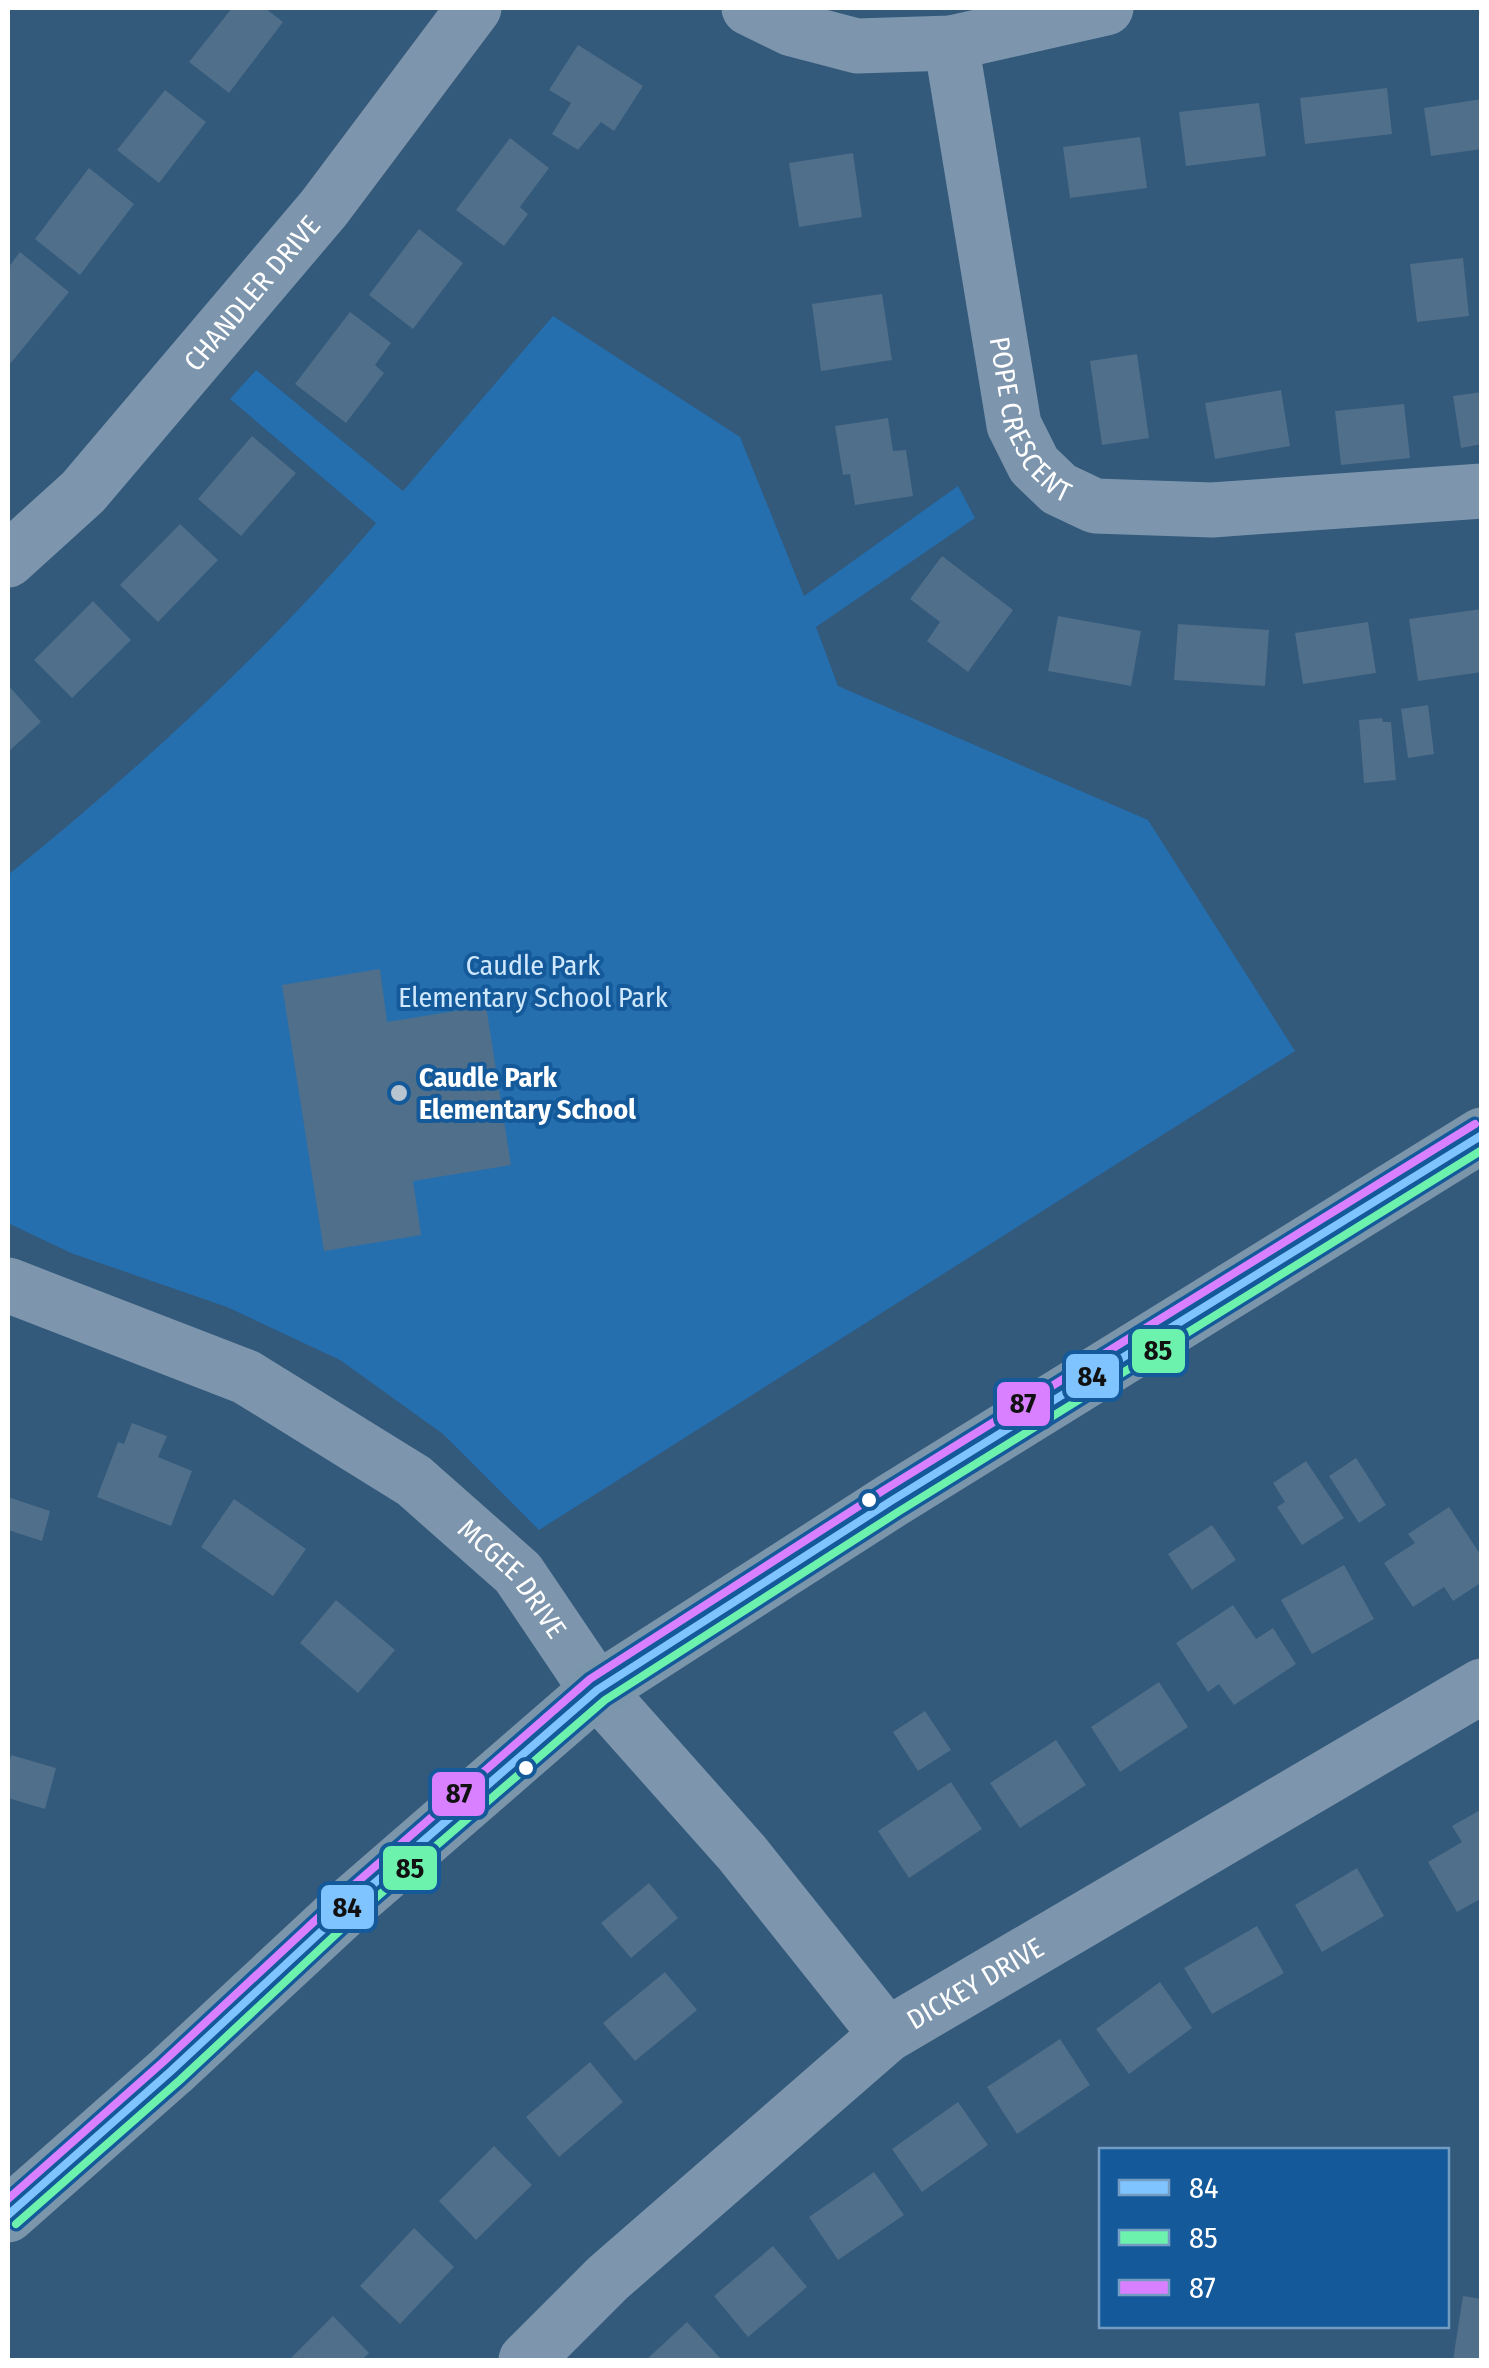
<svg xmlns="http://www.w3.org/2000/svg" width="1489" height="2368" font-family="'Fira Sans Condensed',sans-serif">
<rect width="100%" height="100%" fill="#33597b"/>
<path fill="#256faf" d="M 553,316 L 740,437 L 804,596 L 958,486 L 975,518 L 816,627 L 838,686 L 1148,820 L 1295,1051 L 539,1530 L 443,1434 L 340,1360 L 227,1307 L 71,1253 L 8,1223 L 8,875 C 141,767 265,654 376,523 L 230,399 L 256,370 L 403,491 Z"/>
<path fill="#506f8a" d="M 232,8 L 265,8 L 283,22 L 229,93 L 189,62 Z
M 578,45 L 643,86 L 614,131 L 601,122 L 578,150 L 552,134 L 571,103 L 549,90 Z
M 1387,88 L 1392,134 L 1305,144 L 1300,98 Z
M 165,90 L 206,122 L 159,183 L 117,150 Z
M 1482,99 L 1482,149 L 1431,156 L 1424,108 Z
M 1259,103 L 1266,156 L 1186,166 L 1179,112 Z
M 1140,137 L 1147,188 L 1070,198 L 1063,147 Z
M 510,138 L 549,168 L 520,207 L 528,214 L 504,246 L 456,210 Z
M 853,153 L 862,217 L 799,227 L 789,163 Z
M 89,168 L 134,204 L 80,275 L 35,239 Z
M 419,229 L 463,263 L 413,329 L 369,295 Z
M 20,252 L 69,292 L 10,364 L 8,361 L 8,268 Z
M 1463,258 L 1469,316 L 1417,322 L 1410,264 Z
M 882,294 L 892,360 L 821,371 L 812,304 Z
M 350,312 L 391,343 L 375,365 L 384,373 L 346,423 L 295,384 Z
M 1137,354 L 1149,438 L 1102,445 L 1090,361 Z
M 1281,390 L 1290,446 L 1215,459 L 1205,403 Z
M 1482,392 L 1482,444 L 1461,448 L 1453,396 Z
M 1404,404 L 1410,458 L 1341,465 L 1335,411 Z
M 888,418 L 893,451 L 906,450 L 913,496 L 855,505 L 850,474 L 843,475 L 835,426 Z
M 252,436 L 296,473 L 241,536 L 198,499 Z
M 180,524 L 218,560 L 158,622 L 120,585 Z
M 942,556 L 1013,610 L 968,672 L 927,641 L 940,622 L 910,599 Z
M 93,601 L 131,640 L 72,698 L 34,660 Z
M 1482,609 L 1482,672 L 1418,681 L 1409,619 Z
M 1058,616 L 1141,631 L 1131,686 L 1048,671 Z
M 1368,622 L 1376,673 L 1303,684 L 1295,633 Z
M 1178,624 L 1269,630 L 1265,686 L 1174,680 Z
M 8,685 L 41,722 L 8,752 Z
M 1428,705 L 1434,754 L 1408,758 L 1401,709 Z
M 1382,718 L 1383,722 L 1391,722 L 1396,780 L 1364,783 L 1359,720 Z
M 380,969 L 387,1022 L 486,1006 L 511,1165 L 413,1181 L 421,1235 L 324,1251 L 282,985 Z
M 132,1423 L 167,1436 L 158,1457 L 192,1471 L 171,1526 L 97,1497 L 118,1442 L 124,1444 Z
M 1356,1458 L 1386,1505 L 1359,1523 L 1329,1476 Z
M 1306,1461 L 1344,1518 L 1302,1545 L 1277,1507 L 1285,1502 L 1273,1483 Z
M 8,1497 L 50,1511 L 42,1541 L 8,1530 Z
M 234,1499 L 306,1549 L 273,1596 L 201,1547 Z
M 1449,1507 L 1482,1557 L 1482,1582 L 1453,1601 L 1444,1587 L 1413,1607 L 1384,1563 L 1415,1543 L 1408,1534 Z
M 1212,1525 L 1236,1560 L 1192,1590 L 1168,1554 Z
M 1344,1565 L 1374,1619 L 1312,1654 L 1281,1600 Z
M 336,1600 L 395,1650 L 358,1693 L 300,1643 Z
M 1233,1605 L 1256,1639 L 1273,1628 L 1296,1664 L 1234,1705 L 1219,1684 L 1208,1692 L 1176,1643 Z
M 1159,1682 L 1188,1727 L 1120,1772 L 1091,1727 Z
M 925,1711 L 951,1750 L 918,1771 L 893,1732 Z
M 1056,1740 L 1086,1785 L 1020,1828 L 990,1783 Z
M 11,1755 L 56,1768 L 45,1809 L 8,1798 L 8,1770 Z
M 951,1782 L 982,1829 L 909,1878 L 878,1831 Z
M 1482,1809 L 1482,1898 L 1457,1912 L 1428,1862 L 1462,1842 L 1452,1826 Z
M 1357,1868 L 1384,1916 L 1322,1952 L 1295,1905 Z
M 649,1883 L 678,1918 L 631,1958 L 601,1923 Z
M 1257,1926 L 1284,1973 L 1212,2014 L 1184,1968 Z
M 665,1972 L 697,2010 L 635,2061 L 603,2023 Z
M 1160,1982 L 1192,2028 L 1129,2074 L 1096,2029 Z
M 1060,2039 L 1090,2085 L 1017,2134 L 987,2087 Z
M 590,2062 L 623,2102 L 559,2157 L 526,2117 Z
M 958,2102 L 988,2145 L 922,2192 L 892,2149 Z
M 494,2146 L 532,2185 L 476,2240 L 439,2201 Z
M 874,2172 L 904,2215 L 838,2260 L 809,2217 Z
M 414,2228 L 454,2267 L 400,2324 L 360,2286 Z
M 773,2246 L 807,2287 L 748,2337 L 714,2296 Z
M 1463,2296 L 1482,2299 L 1482,2360 L 1453,2360 Z
M 333,2316 L 369,2353 L 362,2360 L 289,2360 Z
M 687,2322 L 722,2360 L 646,2360 Z"/>
<g fill="none" stroke-linecap="round" stroke-linejoin="round">
<g stroke="#7d96ad" stroke-width="55">
<path d="M 749,8 L 792,29 L 857,46 L 951,43 L 1106,8"/>
<path id="s1" d="M 951,43 L 1014,425 L 1034,465 L 1059,489 L 1095,506 L 1212,510 L 1482,491"/>
<path id="s2" d="M 8,560 L 83,492 L 324,208 L 474,8"/>
<path id="s3" d="M 8,1285 L 246,1377 L 414,1481 L 518,1573 L 597,1690 L 742,1853 L 887,2035"/>
<path id="s4" d="M 526,2360 L 608,2278 L 887,2035 L 1482,1686"/>
</g>
<path stroke="#7b95ab" stroke-width="55" d="M 8,2215 L 171,2071 L 355,1900 L 597,1690 L 891,1501 L 1482,1135"/>
<defs>
<path id="bus-1" d="M 8,2215 L 171,2071 L 355,1900 L 597,1690 L 891,1501 L 1482,1135"/>
<path id="bus-2" d="M 16,2224 L 180,2080 L 363,1909 L 605,1700 L 898,1512 L 1482,1150"/>
<path id="bus-3" d="M 8,2199 L 163,2062 L 347,1891 L 590,1679 L 884,1490 L 1475,1124"/>
</defs>
<use href="#bus-1" stroke="#145a9a" stroke-width="15"/>
<use href="#bus-2" stroke="#145a9a" stroke-width="15"/>
<use href="#bus-3" stroke="#145a9a" stroke-width="15"/>
<use href="#bus-1" stroke="#80c4ff" stroke-width="8"/>
<use href="#bus-2" stroke="#6df2ae" stroke-width="8"/>
<use href="#bus-3" stroke="#d880ff" stroke-width="8"/>
</g>
<circle fill="#b8c5d1" stroke="#145a9a" stroke-width="4" cx="399" cy="1093" r="10"/>
<g fill="#fff" stroke="#145a9a" stroke-width="4">
<circle cx="869" cy="1500" r="9"/>
<circle cx="526" cy="1768" r="9"/>
</g>
<g text-anchor="middle" dominant-baseline="central" stroke-width="8" stroke-linejoin="round" paint-order="stroke">
<g font-size="28" fill="#fff" stroke="#145a9a">
<text stroke="none"><textPath href="#s2" startOffset="362">CHANDLER DRIVE</textPath></text>
<text stroke="none"><textPath href="#s1" startOffset="388">POPE CRESCENT</textPath></text>
<text stroke="none"><textPath href="#s3" startOffset="592">MCGEE DRIVE</textPath></text>
<text stroke="none"><textPath href="#s4" startOffset="588">DICKEY DRIVE</textPath></text>
</g>
<g font-size="28" fill="#d0e8fd" stroke="#145a9a">
<text x="533" y="965">Caudle Park<tspan x="533" dy="32">Elementary School Park</tspan></text>
</g>
<g font-size="28" font-weight="bold" fill="#fff" stroke="#145a9a" text-anchor="start">
<text x="419" y="1077">Caudle Park<tspan x="419" dy="32">Elementary School</tspan></text>
</g>
</g>
<g stroke="#145a9a" stroke-width="4">
<rect x="1130" y="1327" width="57" height="48" rx="10" fill="#6df2ae"/>
<rect x="1064" y="1352" width="57" height="48" rx="10" fill="#80c4ff"/>
<rect x="995" y="1380" width="57" height="48" rx="10" fill="#d880ff"/>
<rect x="430" y="1770" width="57" height="48" rx="10" fill="#d880ff"/>
<rect x="381" y="1844" width="58" height="48" rx="10" fill="#6df2ae"/>
<rect x="319" y="1883" width="57" height="48" rx="10" fill="#80c4ff"/>
</g>
<g font-size="28" text-anchor="middle" font-weight="bold" fill="#111">
<text x="1158" y="1360">85</text>
<text x="1092" y="1386">84</text>
<text x="1023" y="1413">87</text>
<text x="459" y="1803">87</text>
<text x="410" y="1878">85</text>
<text x="347" y="1917">84</text>
</g>
<rect width="1489" height="2368" fill="none" stroke="#ffffff" stroke-width="20"/>
<rect x="1099" y="2148" width="350" height="180" fill="#145a9a" stroke="#729cc2" stroke-width="2.5"/>
<rect x="1119" y="2180" width="50" height="15" fill="#80c4ff" stroke="#729cc2" stroke-width="2.5"/>
<text x="1189" y="2198" font-size="30" fill="#ffffff">84</text>
<rect x="1119" y="2230" width="50" height="15" fill="#6df2ae" stroke="#729cc2" stroke-width="2.5"/>
<text x="1189" y="2248" font-size="30" fill="#ffffff">85</text>
<rect x="1119" y="2280" width="50" height="15" fill="#d880ff" stroke="#729cc2" stroke-width="2.5"/>
<text x="1189" y="2298" font-size="30" fill="#ffffff">87</text>
</svg>
